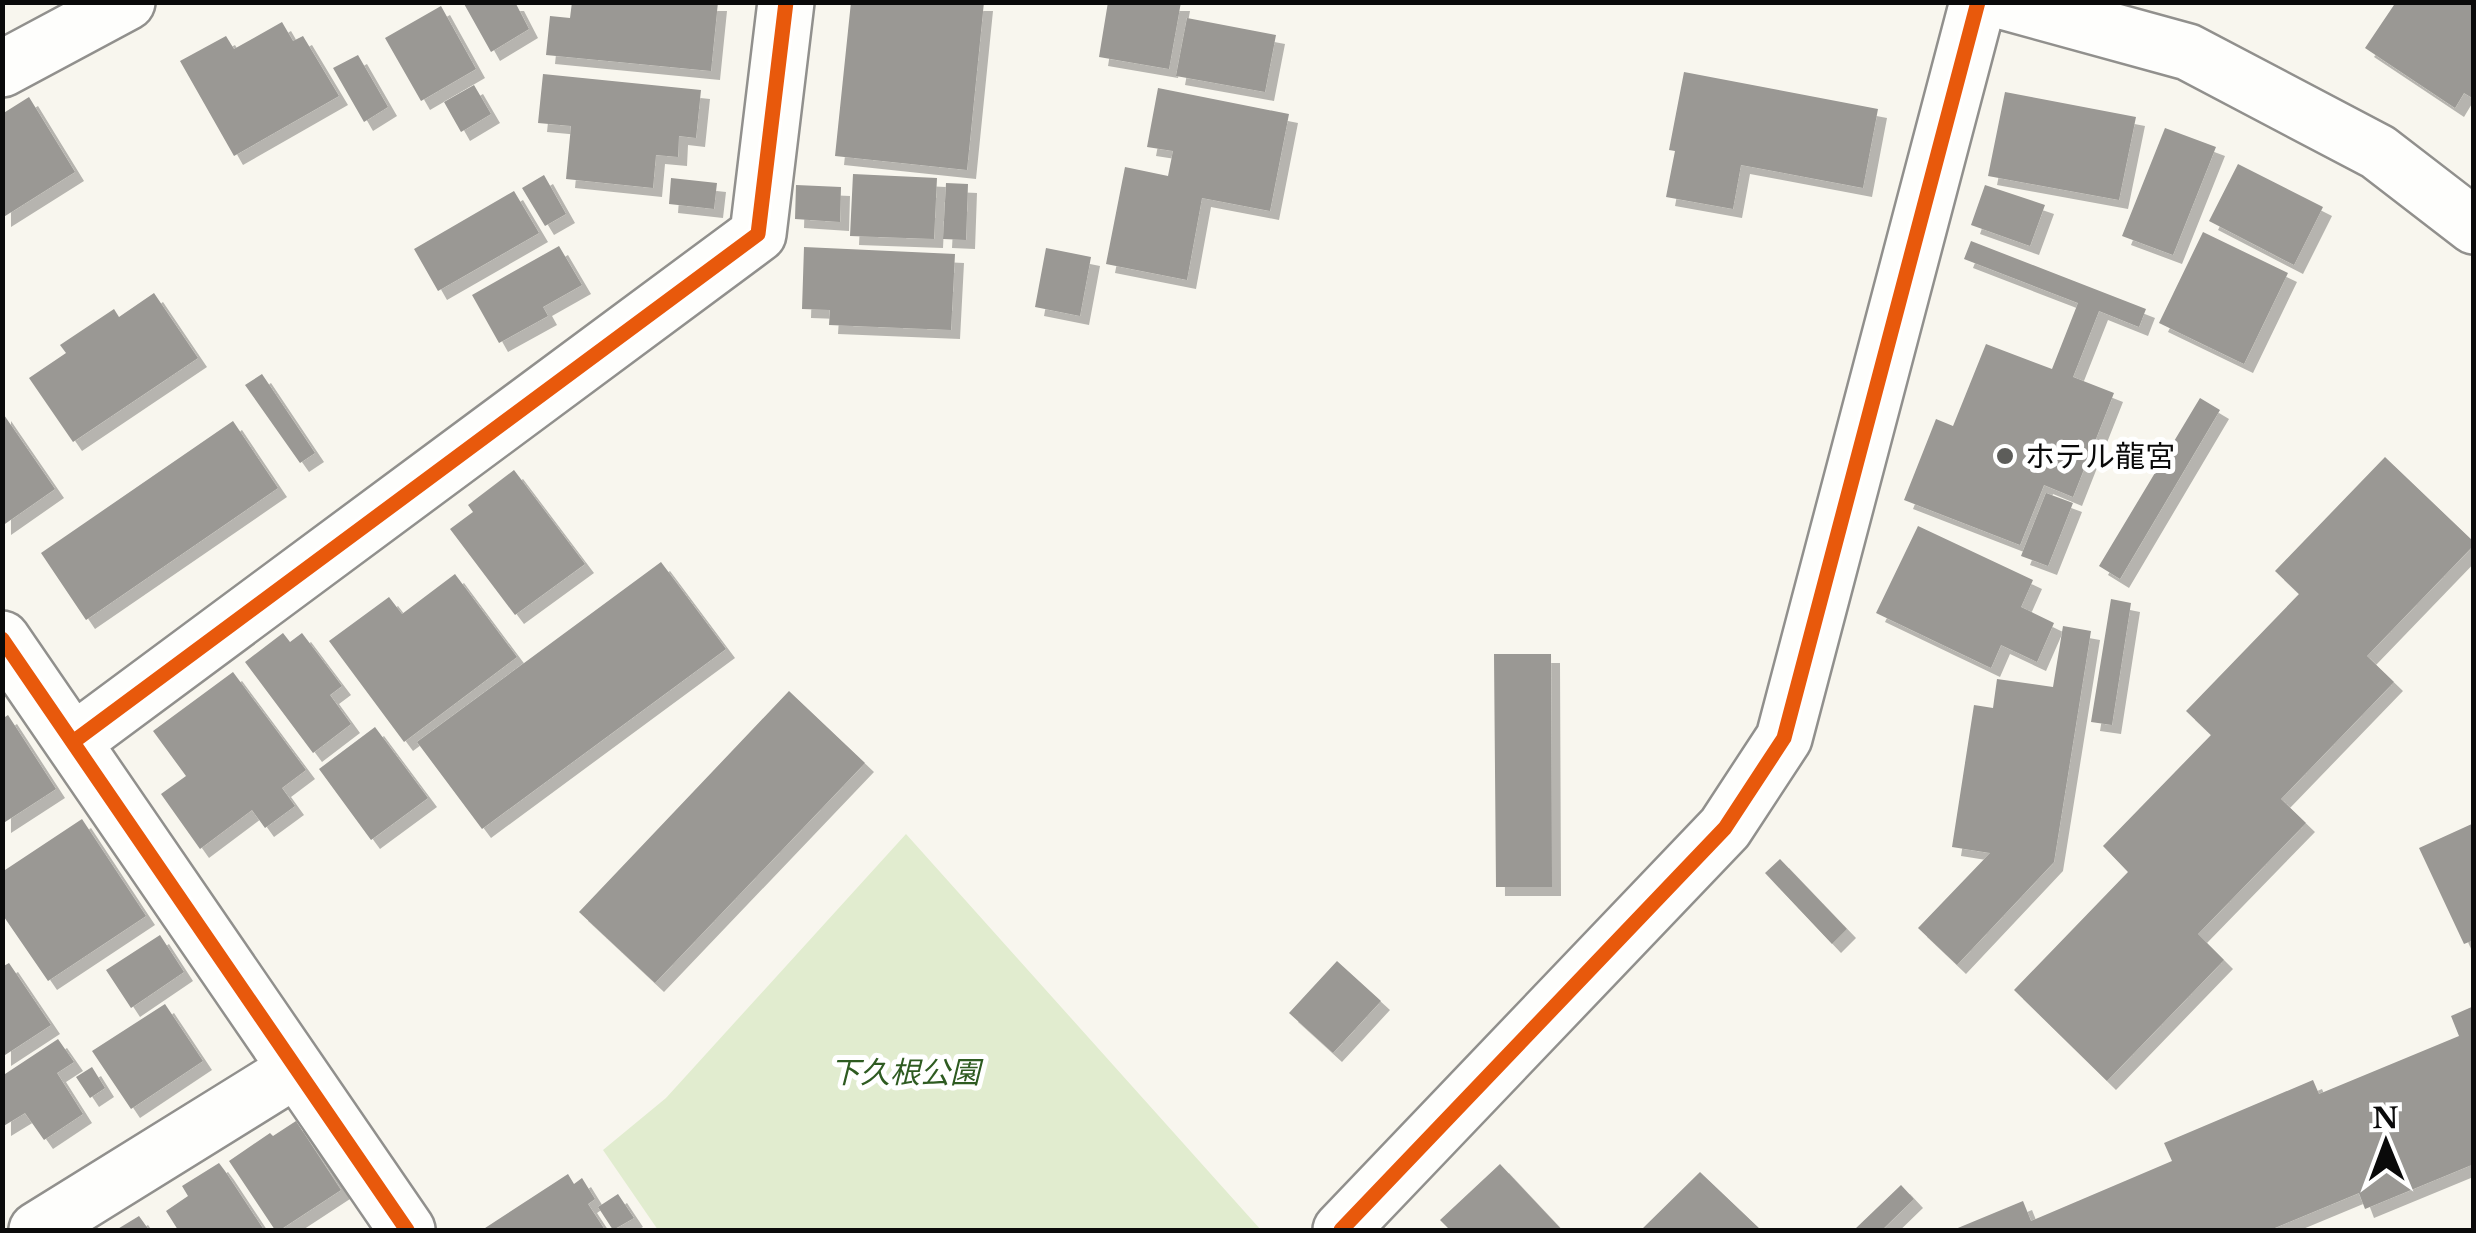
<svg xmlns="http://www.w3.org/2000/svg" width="2476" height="1233" font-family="'Libre Baskerville','Noto Sans JP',serif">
<defs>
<filter id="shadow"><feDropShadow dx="9" dy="9" stdDeviation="0" flood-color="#0004"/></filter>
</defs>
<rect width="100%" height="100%" fill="#f8f6ee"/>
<path fill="#e1eccf" d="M 906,834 L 1261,1230 L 658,1230 L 603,1150 L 666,1098 Z"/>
<path fill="#9a9894" filter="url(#shadow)" d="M 463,2 L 515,2 L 529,29 L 491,52 Z
M 572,2 L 718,2 L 711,71 L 546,55 L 550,16 L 570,18 Z
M 851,2 L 984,2 L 967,170 L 835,156 Z
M 1108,2 L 1181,2 L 1169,69 L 1099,57 Z
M 2396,2 L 2474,2 L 2474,99 L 2464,93 L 2455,108 L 2365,48 Z
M 441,6 L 476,69 L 421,101 L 385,38 Z
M 1187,18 L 1276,35 L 1265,92 L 1176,76 Z
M 282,22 L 293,41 L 303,36 L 339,96 L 234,156 L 180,61 L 226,36 L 234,49 Z
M 358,55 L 388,107 L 364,122 L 333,68 Z
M 1684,72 L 1878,109 L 1863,188 L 1741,165 L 1733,209 L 1666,197 L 1675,151 L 1669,150 Z
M 543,74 L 701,90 L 696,138 L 679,136 L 678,157 L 656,155 L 653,188 L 566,179 L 571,126 L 538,123 Z
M 474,85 L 491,114 L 461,132 L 444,102 Z
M 1158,88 L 1289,114 L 1270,211 L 1202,198 L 1187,280 L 1106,264 L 1125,167 L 1168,176 L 1173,151 L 1147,147 Z
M 2005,92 L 2136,117 L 2119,200 L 1988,176 Z
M 29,97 L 75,172 L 2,218 L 2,114 Z
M 2165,128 L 2216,147 L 2173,255 L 2122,236 Z
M 2238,164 L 2323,207 L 2294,265 L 2209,221 Z
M 853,174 L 937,178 L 934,239 L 850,236 Z
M 544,175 L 566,214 L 545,226 L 522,188 Z
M 671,178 L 717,183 L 714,209 L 669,204 Z
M 946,183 L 968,184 L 966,240 L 943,239 Z
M 796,185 L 841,187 L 840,222 L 795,219 Z
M 1985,185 L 2045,205 L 2030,246 L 1971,225 Z
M 514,191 L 539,233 L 438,291 L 414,249 Z
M 2203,232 L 2288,273 L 2244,364 L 2159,323 Z
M 1971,241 L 2146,309 L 2139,327 L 2099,311 L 2073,377 L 2114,393 L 2073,497 L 2044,485 L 2020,545 L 1904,500 L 1936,419 L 1953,426 L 1986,344 L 2052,369 L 2078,303 L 1964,259 Z
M 559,246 L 582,285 L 543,307 L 548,316 L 499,343 L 472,295 Z
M 804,247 L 955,254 L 951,330 L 829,325 L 830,310 L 802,309 Z
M 1046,248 L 1091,257 L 1080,316 L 1035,307 Z
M 154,293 L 198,358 L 73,442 L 29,378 L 66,353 L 60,345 L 114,309 L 119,317 Z
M 262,374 L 315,453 L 300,463 L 245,385 Z
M 2200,398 L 2220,410 L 2120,579 L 2099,566 Z
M 2,412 L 55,489 L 2,526 Z
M 233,421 L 278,488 L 86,620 L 41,553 Z
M 2385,457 L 2474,542 L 2474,545 L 2367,656 L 2394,682 L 2281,799 L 2306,823 L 2198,934 L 2224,960 L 2107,1081 L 2014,990 L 2128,872 L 2103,846 L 2211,735 L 2186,711 L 2299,594 L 2275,571 Z
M 514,470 L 585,564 L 515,615 L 450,529 L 473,512 L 468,505 Z
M 2046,493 L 2073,503 L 2048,566 L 2021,556 Z
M 1918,526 L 2033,580 L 2021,607 L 2054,623 L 2037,662 L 2001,645 L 1991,668 L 1876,613 Z
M 661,562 L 726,649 L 482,829 L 417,742 Z
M 455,574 L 517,657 L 404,742 L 329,641 L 389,597 L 402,614 Z
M 2111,599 L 2131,603 L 2112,725 L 2091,722 Z
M 2063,626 L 2091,631 L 2054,862 L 1957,965 L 1918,928 L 1990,853 L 1952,847 L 1974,705 L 1993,708 L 1997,679 L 2053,687 Z
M 283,633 L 290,642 L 302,633 L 342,686 L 330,695 L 351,724 L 313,753 L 245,662 Z
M 1494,654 L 1551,654 L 1552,887 L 1496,887 Z
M 233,672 L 306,770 L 282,788 L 295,806 L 265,828 L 252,810 L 200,849 L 161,794 L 186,776 L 153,731 Z
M 789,691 L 865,763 L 655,983 L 579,912 Z
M 8,715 L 56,789 L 2,824 L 2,719 Z
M 375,727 L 428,798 L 371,840 L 319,769 Z
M 82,819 L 146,916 L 48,981 L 2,914 L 2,872 Z
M 2474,823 L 2474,940 L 2464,944 L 2419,848 Z
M 1780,859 L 1847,929 L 1832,944 L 1765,873 Z
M 160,935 L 184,972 L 131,1008 L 106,970 Z
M 1337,961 L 1381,1001 L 1333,1053 L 1289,1013 Z
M 9,963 L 51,1025 L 2,1057 L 2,967 Z
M 165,1004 L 203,1061 L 131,1109 L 92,1051 Z
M 2474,1006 L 2474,1164 L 2365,1209 L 2359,1193 L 2270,1230 L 1953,1230 L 2023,1201 L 2031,1221 L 2172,1161 L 2164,1143 L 2313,1080 L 2319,1094 L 2459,1036 L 2451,1016 Z
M 58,1039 L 74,1062 L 57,1073 L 83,1114 L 44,1140 L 25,1113 L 2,1127 L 2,1076 Z
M 92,1067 L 105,1088 L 90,1098 L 76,1077 Z
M 296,1121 L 341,1190 L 280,1230 L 275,1230 L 229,1161 L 270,1133 L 273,1136 Z
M 219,1163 L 225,1171 L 264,1230 L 178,1230 L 166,1211 L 188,1196 L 182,1186 Z
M 1500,1164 L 1562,1230 L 1450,1230 L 1440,1220 Z
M 1700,1172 L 1761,1230 L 1641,1230 Z
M 568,1174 L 574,1184 L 582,1178 L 595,1199 L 588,1204 L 605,1230 L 482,1230 Z
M 1901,1185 L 1914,1199 L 1882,1230 L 1854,1230 Z
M 618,1194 L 634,1218 L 613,1230 L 598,1207 Z
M 139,1216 L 149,1230 L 116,1230 Z"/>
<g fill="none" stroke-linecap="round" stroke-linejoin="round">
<defs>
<path id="minor" d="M 2006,2 L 2188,52 L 2378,152 L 2474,226
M 2,69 L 127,2
M 2,639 L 407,1230
M 73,742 L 758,234 L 786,2
M 37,1230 L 295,1070
M 1341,1230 L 1725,828 L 1784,738 L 1978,2"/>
</defs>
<use href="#minor" stroke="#91908d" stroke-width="60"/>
<use href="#minor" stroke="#fefefc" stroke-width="55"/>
<defs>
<path id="cycleway" d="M 2,639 L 407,1230
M 73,742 L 758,234 L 786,2
M 1341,1230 L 1725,828 L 1784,738 L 1978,2"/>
</defs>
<use href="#cycleway" stroke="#fff" stroke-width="21"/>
<use href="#cycleway" stroke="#e8590c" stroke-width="15"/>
</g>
<circle fill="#5d5d5a" stroke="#fff" stroke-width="4" cx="2005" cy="456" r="10"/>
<g text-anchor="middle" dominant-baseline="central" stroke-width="10" stroke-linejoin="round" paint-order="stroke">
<g font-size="30" fill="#0a0a0a" stroke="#fff" text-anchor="start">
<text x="2025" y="456">ホテル龍宮</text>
</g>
<g font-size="30" font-style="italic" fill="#2e5b21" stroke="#fff">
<text x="905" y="1072">下久根公園</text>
</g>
</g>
<rect width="2476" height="1233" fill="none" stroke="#0a0a0a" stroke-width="10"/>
<g transform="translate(2386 1143) rotate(359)" stroke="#ffffff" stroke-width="8" paint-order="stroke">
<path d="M0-8L18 38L0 25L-18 38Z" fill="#0a0a0a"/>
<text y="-15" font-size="28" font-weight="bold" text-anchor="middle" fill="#0a0a0a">N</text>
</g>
</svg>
